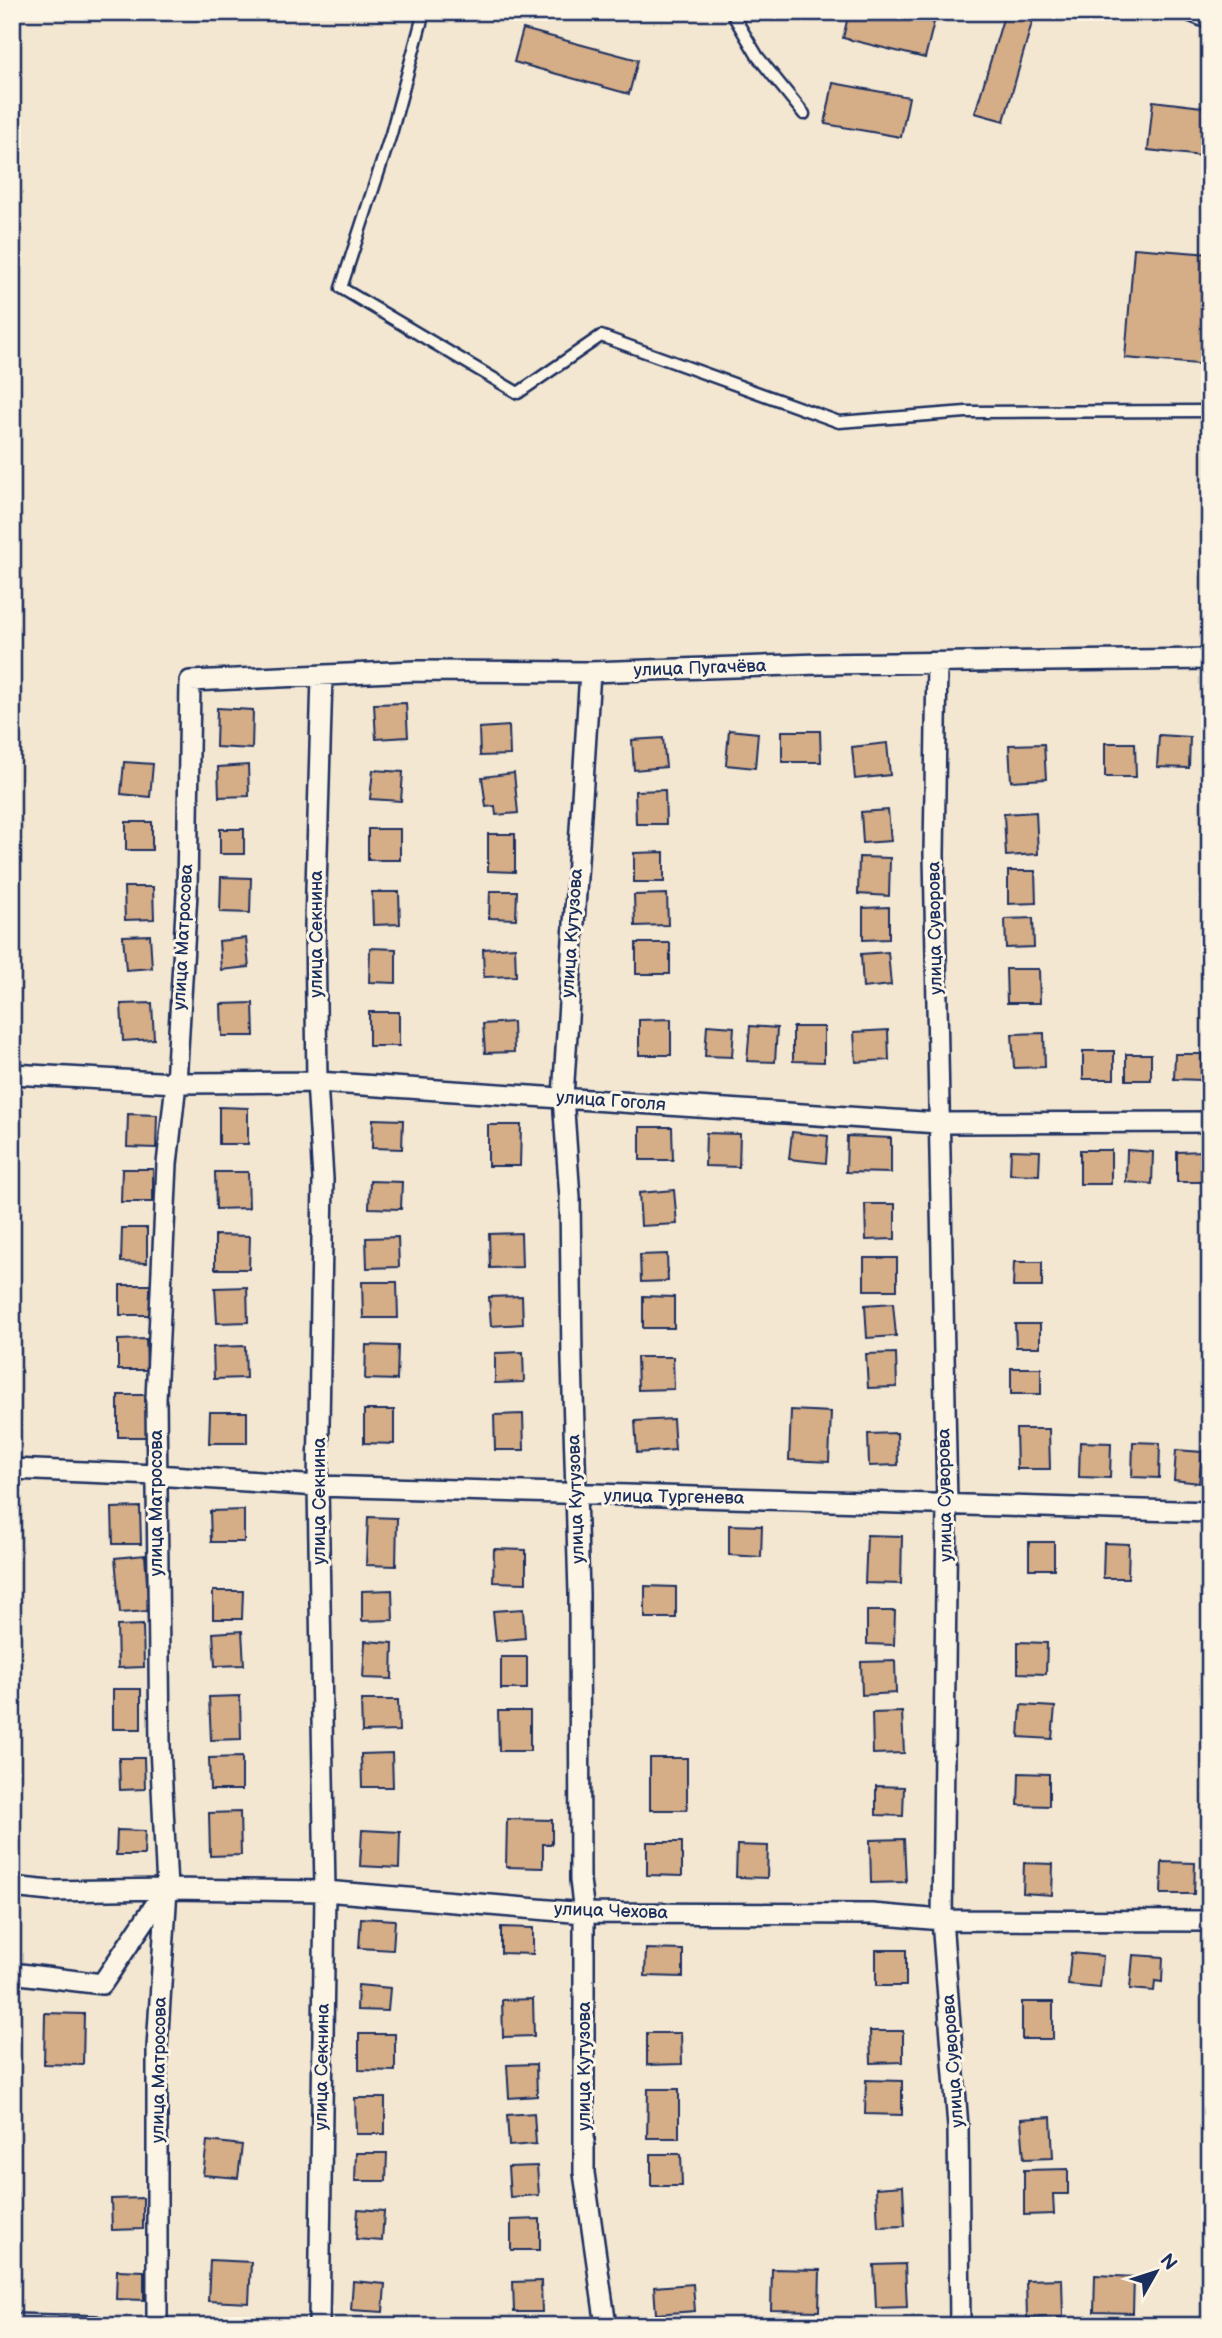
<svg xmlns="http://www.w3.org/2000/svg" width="1222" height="2338" font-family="'Balsamiq Sans',sans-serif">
<rect width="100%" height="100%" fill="#f4e7d2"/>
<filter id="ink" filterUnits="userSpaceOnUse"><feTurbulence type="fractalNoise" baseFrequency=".0143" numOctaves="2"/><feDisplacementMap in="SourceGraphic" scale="14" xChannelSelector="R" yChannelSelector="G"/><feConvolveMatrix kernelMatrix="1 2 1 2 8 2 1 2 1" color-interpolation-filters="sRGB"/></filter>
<g filter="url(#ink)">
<path fill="#d5ad87" stroke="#1b2f5e" stroke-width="2" d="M 849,12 L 892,12 L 934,22 L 925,58 L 843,38 Z
M 1005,12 L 1035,12 L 1004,121 L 975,113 Z
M 523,29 L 638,60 L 629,94 L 514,62 Z
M 833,83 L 909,97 L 901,137 L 825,124 Z
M 1153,101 L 1210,108 L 1210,157 L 1148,150 Z
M 1134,248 L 1210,254 L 1210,365 L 1125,358 Z
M 406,703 L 408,737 L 376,739 L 374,704 Z
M 217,708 L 253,710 L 252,749 L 216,747 Z
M 509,726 L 510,755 L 480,756 L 479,728 Z
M 729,730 L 758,733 L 755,768 L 726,765 Z
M 782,731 L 820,731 L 821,762 L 782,762 Z
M 1159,735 L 1190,737 L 1189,768 L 1157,767 Z
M 663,738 L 666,767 L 634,770 L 632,740 Z
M 887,743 L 890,775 L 855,779 L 852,747 Z
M 1105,743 L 1135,743 L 1136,777 L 1105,777 Z
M 1044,744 L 1046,779 L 1011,781 L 1009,745 Z
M 124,762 L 153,764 L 150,797 L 121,794 Z
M 248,765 L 249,796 L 219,797 L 218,767 Z
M 373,770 L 403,772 L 401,801 L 370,799 Z
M 514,773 L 518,813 L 496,815 L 495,806 L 486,807 L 482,777 Z
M 665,790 L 666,824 L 636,824 L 635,791 Z
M 888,810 L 891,841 L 863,843 L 861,812 Z
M 1036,812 L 1038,854 L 1006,856 L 1004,814 Z
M 126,822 L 152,822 L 152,850 L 126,850 Z
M 220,829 L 244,829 L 244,854 L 220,854 Z
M 368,829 L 400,829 L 400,860 L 368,860 Z
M 488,834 L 515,834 L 515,872 L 488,871 Z
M 664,852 L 664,882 L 634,882 L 634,853 Z
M 859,857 L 890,858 L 889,896 L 858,894 Z
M 1008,871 L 1035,871 L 1036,903 L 1008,904 Z
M 221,877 L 251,878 L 250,913 L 220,912 Z
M 124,887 L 153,887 L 154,919 L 125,920 Z
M 490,891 L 517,891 L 516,919 L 489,918 Z
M 372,892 L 399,892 L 400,924 L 373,925 Z
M 667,894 L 668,925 L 635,926 L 634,895 Z
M 889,907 L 889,939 L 863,940 L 863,908 Z
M 1033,918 L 1034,947 L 1006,948 L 1005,919 Z
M 150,935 L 152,968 L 126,970 L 123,936 Z
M 246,938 L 249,967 L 221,970 L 219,941 Z
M 636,943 L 670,943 L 670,974 L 636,974 Z
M 515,947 L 516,976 L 484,977 L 483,949 Z
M 370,948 L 396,949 L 396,983 L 369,982 Z
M 888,952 L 891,985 L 863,988 L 861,954 Z
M 1006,969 L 1039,969 L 1040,1003 L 1007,1003 Z
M 152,1003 L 154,1039 L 123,1041 L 121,1004 Z
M 253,1003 L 254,1036 L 222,1036 L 221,1004 Z
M 369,1012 L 399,1012 L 399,1046 L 369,1046 Z
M 671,1019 L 671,1055 L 639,1055 L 639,1020 Z
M 513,1022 L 514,1052 L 485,1053 L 483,1024 Z
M 707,1025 L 734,1027 L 732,1057 L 705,1056 Z
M 750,1026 L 777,1028 L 775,1062 L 747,1061 Z
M 793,1027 L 824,1027 L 824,1062 L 793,1061 Z
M 888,1030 L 889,1060 L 856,1062 L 854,1032 Z
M 1044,1033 L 1045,1067 L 1014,1068 L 1012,1034 Z
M 1083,1051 L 1114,1051 L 1114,1079 L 1083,1079 Z
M 1126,1054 L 1151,1054 L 1151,1080 L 1126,1080 Z
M 1175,1054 L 1202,1054 L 1201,1080 L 1174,1079 Z
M 219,1107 L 248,1108 L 248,1144 L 219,1144 Z
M 128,1114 L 157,1115 L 156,1148 L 127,1147 Z
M 373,1119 L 403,1120 L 402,1149 L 372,1148 Z
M 488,1125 L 521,1125 L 520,1166 L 488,1166 Z
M 640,1127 L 672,1127 L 673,1160 L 640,1160 Z
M 792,1132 L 828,1136 L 826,1163 L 789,1159 Z
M 706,1133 L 740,1134 L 739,1167 L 705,1166 Z
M 847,1136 L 891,1138 L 891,1173 L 846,1172 Z
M 1011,1150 L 1040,1151 L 1039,1175 L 1010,1174 Z
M 1080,1150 L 1111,1150 L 1111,1184 L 1080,1184 Z
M 1127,1150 L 1153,1152 L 1152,1184 L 1126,1182 Z
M 1204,1151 L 1205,1182 L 1177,1182 L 1177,1152 Z
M 122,1169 L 153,1169 L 153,1202 L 121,1202 Z
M 215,1172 L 248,1172 L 249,1208 L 216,1209 Z
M 370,1181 L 402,1182 L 401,1209 L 369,1208 Z
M 674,1190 L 677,1224 L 641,1226 L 639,1193 Z
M 865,1204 L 895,1204 L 895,1239 L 866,1240 Z
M 122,1228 L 147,1228 L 147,1263 L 121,1262 Z
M 521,1233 L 522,1267 L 490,1268 L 489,1234 Z
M 215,1235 L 250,1236 L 249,1269 L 215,1269 Z
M 398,1237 L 399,1267 L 367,1268 L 366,1238 Z
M 667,1254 L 668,1281 L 641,1282 L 640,1255 Z
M 864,1258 L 897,1258 L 897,1290 L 864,1290 Z
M 1014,1262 L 1042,1262 L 1042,1287 L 1013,1287 Z
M 362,1282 L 397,1282 L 398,1318 L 363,1318 Z
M 120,1285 L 150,1285 L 150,1315 L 120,1315 Z
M 247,1287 L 248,1322 L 217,1323 L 215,1288 Z
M 522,1296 L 523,1324 L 491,1326 L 489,1297 Z
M 643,1296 L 674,1297 L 674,1328 L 643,1328 Z
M 893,1303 L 896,1336 L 867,1338 L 865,1305 Z
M 1015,1324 L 1040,1324 L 1040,1347 L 1016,1347 Z
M 146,1339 L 147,1370 L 118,1370 L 118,1340 Z
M 366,1345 L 398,1346 L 397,1380 L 365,1379 Z
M 245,1346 L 246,1378 L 214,1379 L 213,1347 Z
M 523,1352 L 524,1382 L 495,1383 L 495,1353 Z
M 896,1353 L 897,1387 L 868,1388 L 866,1354 Z
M 637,1357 L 673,1357 L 674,1389 L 638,1390 Z
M 1011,1368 L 1041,1368 L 1041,1394 L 1011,1394 Z
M 118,1395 L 146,1395 L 146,1437 L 118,1437 Z
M 364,1410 L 394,1410 L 394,1444 L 364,1443 Z
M 791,1410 L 831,1412 L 829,1462 L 789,1460 Z
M 210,1412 L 247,1412 L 247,1443 L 209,1443 Z
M 523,1414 L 524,1450 L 495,1450 L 494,1415 Z
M 673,1419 L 675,1450 L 637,1453 L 635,1421 Z
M 1016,1429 L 1049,1429 L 1050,1469 L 1017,1469 Z
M 897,1433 L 898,1465 L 869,1466 L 868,1434 Z
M 1080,1442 L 1111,1443 L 1110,1478 L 1079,1477 Z
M 1133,1442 L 1160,1443 L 1159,1478 L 1132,1477 Z
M 1176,1450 L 1202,1452 L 1199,1483 L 1174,1480 Z
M 140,1507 L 141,1544 L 113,1544 L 112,1508 Z
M 244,1510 L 244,1542 L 211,1542 L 210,1511 Z
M 368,1517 L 397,1518 L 396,1566 L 366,1565 Z
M 729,1525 L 762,1526 L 761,1557 L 729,1555 Z
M 867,1535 L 902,1536 L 901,1584 L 865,1583 Z
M 1029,1542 L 1054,1542 L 1054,1569 L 1029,1569 Z
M 1104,1543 L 1129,1544 L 1128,1578 L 1103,1578 Z
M 494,1549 L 526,1550 L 526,1583 L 493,1582 Z
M 145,1555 L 149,1611 L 120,1613 L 115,1558 Z
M 645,1586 L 676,1587 L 676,1618 L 645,1618 Z
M 392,1590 L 393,1620 L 362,1621 L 362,1591 Z
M 213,1591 L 243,1591 L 242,1619 L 213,1619 Z
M 523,1609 L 525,1638 L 496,1641 L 493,1611 Z
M 867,1611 L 895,1611 L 894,1645 L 867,1644 Z
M 143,1625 L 144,1667 L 118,1668 L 117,1626 Z
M 242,1631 L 244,1665 L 215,1666 L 213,1633 Z
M 365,1641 L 393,1643 L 392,1679 L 363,1678 Z
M 1018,1642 L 1047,1643 L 1046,1674 L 1018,1673 Z
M 501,1657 L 527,1657 L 527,1689 L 501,1689 Z
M 895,1661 L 896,1693 L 862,1695 L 861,1662 Z
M 113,1689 L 141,1689 L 141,1729 L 113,1729 Z
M 240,1696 L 241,1739 L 211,1740 L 209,1697 Z
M 361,1700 L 398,1700 L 399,1731 L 362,1732 Z
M 1021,1705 L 1055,1707 L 1052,1739 L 1019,1737 Z
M 498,1711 L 530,1711 L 530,1751 L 499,1751 Z
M 902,1712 L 904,1753 L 873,1754 L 872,1713 Z
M 392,1753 L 393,1787 L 362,1787 L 361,1754 Z
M 242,1757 L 242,1790 L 210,1790 L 209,1758 Z
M 119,1758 L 144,1758 L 145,1789 L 120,1790 Z
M 650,1758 L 687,1758 L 687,1810 L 650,1810 Z
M 1019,1773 L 1049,1774 L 1049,1806 L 1018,1805 Z
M 876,1786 L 904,1787 L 903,1816 L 876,1815 Z
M 240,1812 L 241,1855 L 210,1856 L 209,1813 Z
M 507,1819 L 552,1820 L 552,1844 L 543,1844 L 543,1868 L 506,1867 Z
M 117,1830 L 145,1831 L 144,1855 L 116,1855 Z
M 362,1830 L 400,1832 L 399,1868 L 360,1866 Z
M 904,1839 L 906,1882 L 871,1883 L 870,1840 Z
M 647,1842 L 682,1842 L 682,1876 L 647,1875 Z
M 737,1845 L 768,1846 L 767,1878 L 736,1877 Z
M 1162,1862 L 1195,1863 L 1194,1894 L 1161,1894 Z
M 1024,1863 L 1053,1864 L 1052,1895 L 1023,1893 Z
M 361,1918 L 395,1920 L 393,1950 L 359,1948 Z
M 501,1927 L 533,1928 L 533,1954 L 501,1953 Z
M 646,1949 L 683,1950 L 683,1977 L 645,1976 Z
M 876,1950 L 906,1950 L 906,1986 L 876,1986 Z
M 1071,1953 L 1103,1956 L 1100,1988 L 1068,1985 Z
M 1133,1955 L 1163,1957 L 1162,1982 L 1155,1981 L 1154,1991 L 1130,1989 Z
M 358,1985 L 390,1988 L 388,2011 L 357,2010 Z
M 533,1999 L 534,2036 L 503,2037 L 502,2000 Z
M 1022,2002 L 1053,2002 L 1053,2039 L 1022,2039 Z
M 45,2013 L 84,2014 L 83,2065 L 44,2064 Z
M 870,2031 L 903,2031 L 903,2062 L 871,2063 Z
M 647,2033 L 681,2033 L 682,2064 L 647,2065 Z
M 359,2034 L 395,2034 L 395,2071 L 359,2070 Z
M 536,2064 L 537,2096 L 509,2098 L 507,2065 Z
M 866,2080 L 902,2081 L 902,2115 L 865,2114 Z
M 648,2089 L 679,2089 L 679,2138 L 647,2138 Z
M 355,2098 L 385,2098 L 385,2134 L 356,2134 Z
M 534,2113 L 536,2144 L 509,2146 L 507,2115 Z
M 1051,2117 L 1053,2158 L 1024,2159 L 1021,2119 Z
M 207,2141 L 242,2145 L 238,2178 L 203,2175 Z
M 356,2153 L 387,2153 L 386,2181 L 355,2181 Z
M 651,2154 L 681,2154 L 682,2186 L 651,2186 Z
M 537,2166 L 539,2195 L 510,2197 L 508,2167 Z
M 1068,2169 L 1068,2194 L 1053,2194 L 1054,2214 L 1024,2215 L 1024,2170 Z
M 903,2186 L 905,2226 L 878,2227 L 876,2188 Z
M 12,2193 L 17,2193 L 16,2225 L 12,2224 Z
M 143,2198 L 143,2229 L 112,2230 L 111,2199 Z
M 358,2209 L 384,2211 L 382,2241 L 356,2239 Z
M 540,2219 L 540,2250 L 511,2250 L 511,2220 Z
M 210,2260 L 251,2262 L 249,2303 L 208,2301 Z
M 905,2264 L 907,2307 L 876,2308 L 874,2265 Z
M 772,2269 L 820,2270 L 819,2311 L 771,2310 Z
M 117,2270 L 144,2271 L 144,2300 L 116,2299 Z
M 1095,2275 L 1134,2277 L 1133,2313 L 1094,2312 Z
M 1062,2279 L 1063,2317 L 1027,2318 L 1026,2280 Z
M 353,2281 L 385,2284 L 383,2312 L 351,2310 Z
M 541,2281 L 542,2312 L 514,2312 L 513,2282 Z
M 693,2284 L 695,2311 L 656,2314 L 654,2287 Z"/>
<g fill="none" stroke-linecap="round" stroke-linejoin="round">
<defs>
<path id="service" d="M 424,12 L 391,134 L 341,288 L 518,393 L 601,336 L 839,422 L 966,412 L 1210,411
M 734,12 L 733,15 L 758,57 L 804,114
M 1181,12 L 1210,24"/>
<path id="minor" d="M 937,663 L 934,854 L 947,1504 L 942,1920 L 958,2127 L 960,2326
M 590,672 L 563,1097 L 570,1198 L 572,1360 L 579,1593 L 580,1880 L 584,1913 L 584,2173 L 606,2326
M 12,1074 L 176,1083 L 317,1082 L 938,1123 L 1210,1122
M 12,1469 L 156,1475 L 318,1486 L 1210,1512
M 12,1887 L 50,1891 L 167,1889 L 325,1891 L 584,1913 L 872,1914 L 942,1920 L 1210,1921
M 12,1973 L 102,1984 L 166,1889
M 12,2324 L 95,2326
M 157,2326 L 157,2048 L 167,1889 L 160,1746 L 156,1399 L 167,1164 L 176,1083 L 187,893 L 190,681 L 415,671 L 590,672 L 819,664 L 1210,659
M 319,2326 L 325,1891 L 318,1486 L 323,1179 L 317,1082 L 315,925 L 322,676"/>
</defs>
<use href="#service" stroke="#1b2f5e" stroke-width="15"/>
<use href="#minor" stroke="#1b2f5e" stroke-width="24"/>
<use href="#service" stroke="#fcf5e5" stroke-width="10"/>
<use href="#minor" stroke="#fcf5e5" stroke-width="19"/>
</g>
</g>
<g text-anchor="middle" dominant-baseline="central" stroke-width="6" stroke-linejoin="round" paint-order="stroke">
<g font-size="18" fill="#1b2f5e" stroke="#fcf5e5">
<text transform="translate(700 668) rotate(-2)">улица Пугачёва</text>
<text transform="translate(935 928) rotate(-91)">улица Суворова</text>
<text transform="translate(572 933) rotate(-86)">улица Кутузова</text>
<text transform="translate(316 934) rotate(-90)">улица Секнина</text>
<text transform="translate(183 937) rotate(-87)">улица Матросова</text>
<text transform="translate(611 1101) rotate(4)">улица Гоголя</text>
<text transform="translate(945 1495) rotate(-91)">улица Суворова</text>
<text transform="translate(674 1497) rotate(1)">улица Тургенева</text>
<text transform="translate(576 1499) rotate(-92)">улица Кутузова</text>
<text transform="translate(319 1501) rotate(-90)">улица Секнина</text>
<text transform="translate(156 1503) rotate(-90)">улица Матросова</text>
<text transform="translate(611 1911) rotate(2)">улица Чехова</text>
<text transform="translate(953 2061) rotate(-94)">улица Суворова</text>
<text transform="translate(584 2066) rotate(-90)">улица Кутузова</text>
<text transform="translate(322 2067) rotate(-89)">улица Секнина</text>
<text transform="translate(159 2070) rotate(-89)">улица Матросова</text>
</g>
</g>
<rect width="1222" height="2338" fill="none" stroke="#fcf5e5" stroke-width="42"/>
<rect x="21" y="21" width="1180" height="2296" fill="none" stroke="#1b2f5e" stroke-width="2.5" filter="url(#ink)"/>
<g transform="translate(1156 2272) rotate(51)" stroke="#fcf5e5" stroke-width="5" paint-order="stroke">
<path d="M0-5L12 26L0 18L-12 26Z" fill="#1b2f5e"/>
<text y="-10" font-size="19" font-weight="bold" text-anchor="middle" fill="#1b2f5e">N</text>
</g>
</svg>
